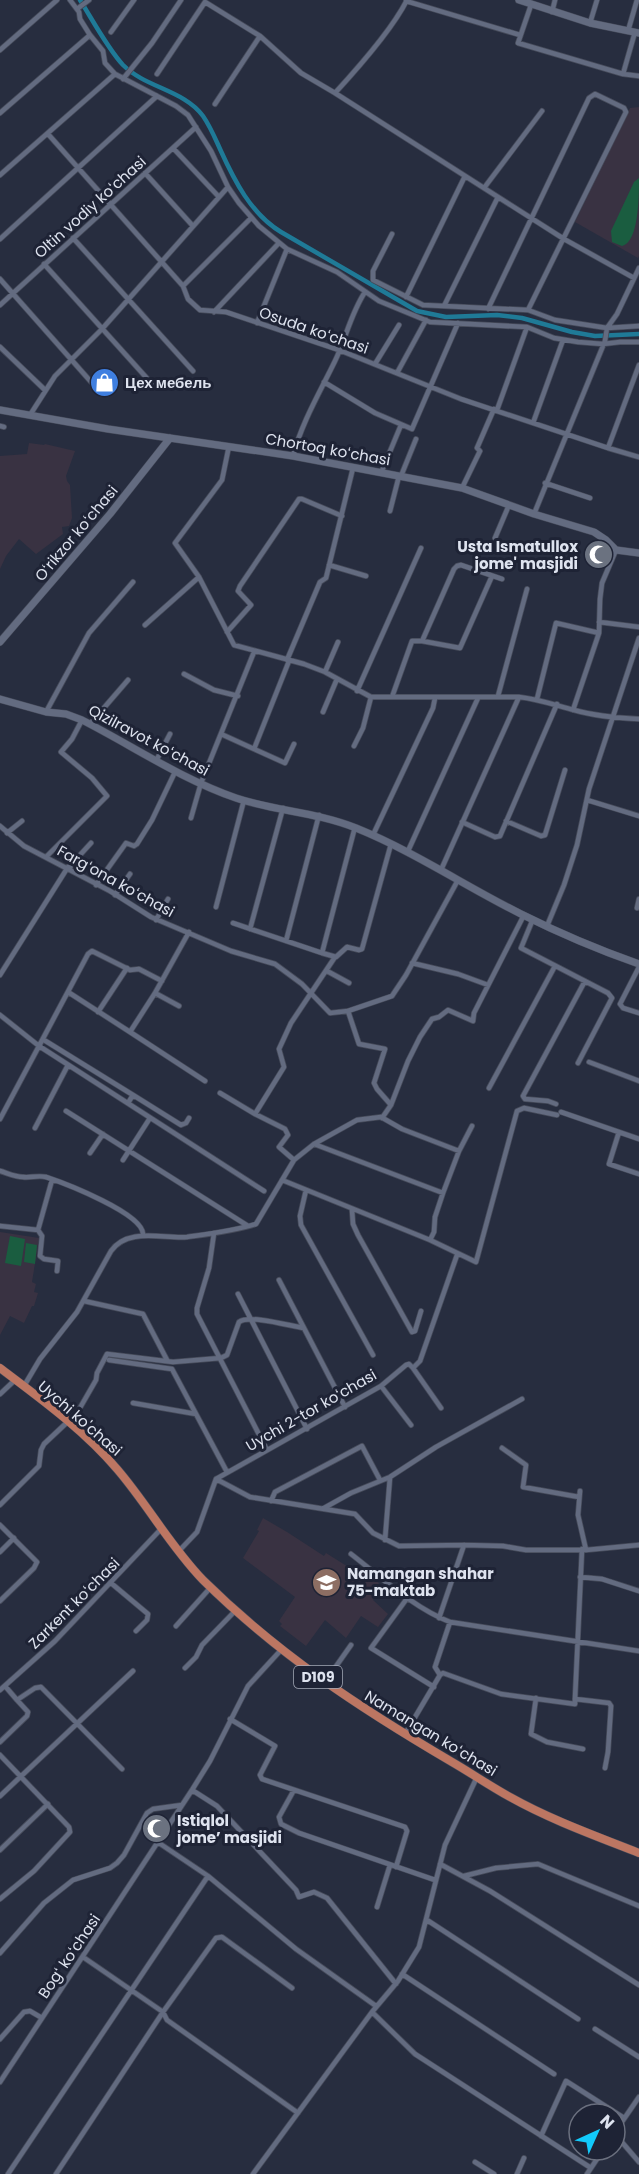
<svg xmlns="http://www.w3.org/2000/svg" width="639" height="2174" font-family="Poppins,sans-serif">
<rect width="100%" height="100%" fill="#272d3f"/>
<path fill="#393242" d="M 639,107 L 639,256 L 638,258 L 575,222 L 630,108 Z
M 29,443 L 44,445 L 45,444 L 75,451 L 66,476 L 67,481 L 70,485 L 72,518 L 69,526 L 62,527 L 63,534 L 36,554 L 19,539 L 6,556 L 0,569 L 0,456 L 27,454 Z
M 0,1232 L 39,1238 L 32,1282 L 36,1284 L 34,1292 L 38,1293 L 34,1306 L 32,1306 L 24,1323 L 10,1316 L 0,1335 Z
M 263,1518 L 287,1532 L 324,1556 L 326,1553 L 361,1575 L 364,1571 L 379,1583 L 377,1586 L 380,1588 L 373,1600 L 388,1614 L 378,1627 L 361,1616 L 346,1638 L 325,1620 L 306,1646 L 280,1626 L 282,1624 L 279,1621 L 295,1597 L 243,1558 L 259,1531 L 257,1530 Z"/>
<path fill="#1a5d40" d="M 639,178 C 639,196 639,242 622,246 L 612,242 L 611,231 L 634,182 Z
M 10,1236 L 25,1239 L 21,1266 L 5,1263 Z
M 26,1243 L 37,1245 L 35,1264 L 24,1262 Z"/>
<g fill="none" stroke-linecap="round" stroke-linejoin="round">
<path stroke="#1f7a97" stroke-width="4.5" d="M 80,0 C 92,19 108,49 123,65 C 146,88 184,90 203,116 C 210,126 215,138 220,149 C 234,180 251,214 281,232 L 417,311 L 446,317 L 497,315 L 522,318 L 572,332 L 595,336 L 639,334"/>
<defs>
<path id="street" d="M 70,0 L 79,12 L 80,19 L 90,35 L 103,51 L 105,63 L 115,74 L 176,106 L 188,115 L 211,151 L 228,187 L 239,203 L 259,226 L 287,249 L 337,272 L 379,301 L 430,322 L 527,327 L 554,338 L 578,342 L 603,344 L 620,342 L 639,342
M 407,0 C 392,30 358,68 335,93 L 564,239 L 634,278
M 406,1 L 520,35
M 531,5 L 518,43 L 623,74 L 635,32
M 77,9 L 89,0
M 552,12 L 555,0
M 590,23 L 597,0
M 628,31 L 637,0
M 111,32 L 134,0
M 0,50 L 57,0
M 157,74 L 205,2 L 260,36 L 301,73 L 335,93
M 623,74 L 639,76
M 123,79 L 152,43 L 181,0
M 215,104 L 260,36
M 0,113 L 90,35
M 48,134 L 183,286 L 188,299 L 200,310 L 226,312 L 339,350 L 461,399 L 608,448 L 639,457
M 173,148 L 219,197
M 145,173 L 192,225
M 0,175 L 115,74
M 484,188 L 542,111
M 392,234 L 373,271 L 373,280 L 423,305 L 528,310 L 555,320 L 607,328 L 639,326
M 73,238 L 193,371
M 0,239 L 157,96
M 44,264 L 153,385
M 0,279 L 92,383
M 183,286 L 251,218
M 406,297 L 465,176
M 0,305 L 196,127
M 444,306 L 498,197
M 488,309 L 589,98 L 595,94 L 624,108 L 626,112 L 528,310
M 214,312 L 278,244
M 257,323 L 287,249
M 0,347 L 45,390
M 375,364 L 399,325
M 397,373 L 426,320
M 324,382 L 375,413 L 412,429 L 458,323
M 497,410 L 527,327
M 30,415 L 55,376 L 102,329 L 228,187
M 533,423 L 563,340
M 0,426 L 4,427
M 229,446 L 222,480 L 175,543 L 199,577 L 234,645 L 304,664 L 325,672 L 371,697 L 519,697 C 538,699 555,705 574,710 C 595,716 617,718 639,719
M 608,448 L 639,365
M 293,456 C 302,422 320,392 335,361 C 346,338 351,313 365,292
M 381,473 L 401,425
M 401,476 L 416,439
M 545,483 L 590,498
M 462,488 L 480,451 L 477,448 L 494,409
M 390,511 L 399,476
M 534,514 L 605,341 L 607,328 L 617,314 L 639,268
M 495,538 L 509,505
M 329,565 L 366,576
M 599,622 L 639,627
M 145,625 L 199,577
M 227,632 L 251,605 L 238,591 L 240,586 L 299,499 L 302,499 L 342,516
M 422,641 L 460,648 L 492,576
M 287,660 L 320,582 L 326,578 L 353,468
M 289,661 L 254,749 L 285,763 L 294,744
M 325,672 L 338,642
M 184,674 L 214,690 L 238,696
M 357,691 L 421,548
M 498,696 L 527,589
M 392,697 L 412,641 L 422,641 L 423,639 L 454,569 L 457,566 L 461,565 L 502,579
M 537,699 L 556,623 L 599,633
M 573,710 L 599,633 L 600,599 L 602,583 L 616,550
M 46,712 L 89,633 L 133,582
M 323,712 L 337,679
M 90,724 L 128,680
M 221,734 L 254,749
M 354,746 L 363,728 L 371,697
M 156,761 L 170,734
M 587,800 L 639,816
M 191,818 L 201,783 L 254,652
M 506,821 L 541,836 L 545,835 L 565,770
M 462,822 L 495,837 L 500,836 L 557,704
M 0,826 L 24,846 L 110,891 L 151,917 L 231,951 L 275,964 L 302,984 L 330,1013 L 348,1011
M 7,833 L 22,821
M 373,835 L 433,708 L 435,698
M 408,851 L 478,698
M 47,856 L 107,796 L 92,778 L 61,752 L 72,739 L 82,720
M 70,868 L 73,859 L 80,855 L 91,843
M 441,870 L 519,697
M 458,880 L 406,975 L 392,996 L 348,1011 L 359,1044 L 385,1049 L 374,1083 L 377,1089 L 391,1105 L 408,1061 L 420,1037 L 432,1019 L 439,1017 L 448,1010 L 473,1021 L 474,1013 L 524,915
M 96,885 L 126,843 L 134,846 L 137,844 L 152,820 L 175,772
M 115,895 L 130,874
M 216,907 L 244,800
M 637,908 L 639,899
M 533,919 L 521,948 L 608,993 L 612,998 L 578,1063
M 156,920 L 168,899
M 233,923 L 322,953 L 355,827
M 547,926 L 564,885 L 577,845 L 589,789 L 639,638
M 250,929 L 283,808
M 286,941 L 319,815
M 322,953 L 336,957 L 347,947 L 359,950 L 362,949 L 391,844
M 412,963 L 458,974 L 488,985
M 639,967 L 620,1004 L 623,1008 L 639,1013
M 327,971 L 349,983
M 0,975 L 68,867
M 68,992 L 130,1032 L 155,993
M 179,1006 L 155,993 L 189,932
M 98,1012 L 127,968
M 0,1015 L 39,1046 L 88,954 L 92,951 L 130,970 L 139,969 L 162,981
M 130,1032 L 205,1081
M 44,1040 L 133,1095 L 128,1103
M 589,1062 L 639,1081
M 489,1088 L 555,966
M 220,1093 L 255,1114 L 285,1129 L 288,1135 L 279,1147 L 294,1160
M 133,1095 L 181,1125 L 186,1123 L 189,1118
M 556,1104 L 548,1101 L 525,1099 L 523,1096 L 585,981
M 66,1111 L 248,1226
M 561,1112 L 639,1139
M 255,1114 L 284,1067 L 279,1049 L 291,1023 L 335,957
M 382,1118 L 391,1105
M 0,1119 L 39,1046 L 264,1191
M 35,1128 L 68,1065
M 619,1132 L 609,1164 L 639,1174
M 314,1144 L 443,1193
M 90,1153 L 103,1134
M 123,1160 L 150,1118
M 0,1171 C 7,1173 15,1177 23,1177 C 31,1178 38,1175 46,1177 C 64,1183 145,1214 143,1235
M 282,1180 L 430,1240 L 476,1262 L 517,1111 L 524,1108 L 557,1115
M 306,1190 L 300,1216 L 301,1225 L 373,1355
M 352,1210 L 353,1224 L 358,1235 L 412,1332 L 415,1331 L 421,1311
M 0,1226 L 38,1230 L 52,1180
M 38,1230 L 42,1236 L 40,1256 L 44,1259 L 58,1261 L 57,1271
M 214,1233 L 209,1268 L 197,1308 L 197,1314 L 267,1450
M 430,1240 L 434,1232 L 435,1217 L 443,1193 L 459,1151 L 472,1126
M 279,1280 L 345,1407
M 238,1294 L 307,1429
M 84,1301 L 143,1314 L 167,1360
M 109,1360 L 172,1369 L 227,1472
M 413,1368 L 441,1408
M 24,1386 L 40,1359 L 77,1312 L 111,1251 C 128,1227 163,1239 187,1237 C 209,1234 235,1231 256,1224 L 294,1160 L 314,1144 L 357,1120 L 381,1117 L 402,1129 L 459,1151
M 381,1386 L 411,1425
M 0,1394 L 15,1380
M 133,1403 L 196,1414
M 502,1448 L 526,1465 L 523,1487 L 579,1497
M 216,1479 L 250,1497 L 355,1514 L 373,1533 L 399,1546 L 464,1545 L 503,1546 L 526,1550 L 586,1550 L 639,1545
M 580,1491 L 578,1515 L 586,1550
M 271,1501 L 275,1492 L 362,1446 L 380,1480
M 0,1505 L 39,1466 L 41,1450 L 44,1444 L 77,1413 L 96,1380 L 97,1373 L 107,1354 L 173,1362 L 221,1358 L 227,1355 L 239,1322 C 250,1314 290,1326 304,1328
M 324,1508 L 351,1493 L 390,1477
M 0,1525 L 37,1562 L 34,1568 L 0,1601
M 385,1540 L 390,1477 L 436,1447 L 522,1399
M 0,1552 L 14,1538
M 178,1552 L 197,1532 L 216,1479 L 381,1386 L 406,1365 L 409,1364 L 413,1368 L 420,1361 L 457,1255
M 351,1554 C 382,1578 414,1608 450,1622 L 639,1651
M 580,1577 L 602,1579 L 639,1591
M 111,1583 L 148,1614 L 147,1620 L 136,1631
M 408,1597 L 371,1648 L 434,1687
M 439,1618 L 464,1545
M 176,1626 L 211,1587
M 185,1668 L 196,1657 L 202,1645 L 236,1610
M 440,1675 L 443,1673 L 501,1694 L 575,1704 L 575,1699 L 609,1703 L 611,1706 L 608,1752 L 605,1768
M 440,1675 L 435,1667 L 450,1622
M 325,1682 L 351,1645
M 5,1686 L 17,1700 L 35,1688 L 41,1687 L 122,1769
M 0,1690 L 55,1641 L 161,1529
M 536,1698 L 531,1734 L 547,1742 L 583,1749
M 575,1699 L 582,1549
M 230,1719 L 275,1746 L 260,1775 L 262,1779 L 405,1827 L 407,1831 L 396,1867
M 405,1734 L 440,1675
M 0,1742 L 27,1716 L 28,1712 L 17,1700
M 0,1755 L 69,1827 L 70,1832 L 34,1871 L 0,1899
M 192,1790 L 217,1806 L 296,1890 L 299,1897 L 314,1892 L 327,1898 L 396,1984
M 294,1790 L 279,1817 L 281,1824 L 299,1833 L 435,1880
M 0,1796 L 133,1671
M 159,1843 L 208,1876 L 296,1949 L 376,2006
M 0,1850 L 48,1804
M 440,1864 L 490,1891 L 639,1985
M 464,1876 L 496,1868 L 538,1864 L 639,1906
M 377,1907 L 390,1865
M 427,1920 L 578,2019
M 0,1953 L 44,1903 L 73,1880 L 110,1868 L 117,1863 L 124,1855 L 147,1813 L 153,1809 L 182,1805
M 83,1957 L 163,2012 L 167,2020 L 298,2113
M 402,1974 L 554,2074
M 372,2012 L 415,2054 L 591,2168
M 595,2029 L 639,2057
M 0,2039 L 24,2012 L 30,2011 L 42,2018
M 0,2082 L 192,1790 L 210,1761 L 248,1686 L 281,1650
M 615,2132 L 639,2097
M 615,2134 L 639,2162
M 541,2136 L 566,2081 L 624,2118
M 475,2162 L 494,2174
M 8,2174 L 208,1876
M 56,2174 L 163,2012 L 216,1938 L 222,1937 L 292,1988
M 253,2174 L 372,2012 L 398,1981 L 419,1947 L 445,1845 L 477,1777
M 517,2174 L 524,2158
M 587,2174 L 603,2150"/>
<path id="secondary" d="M 519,0 L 590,23 L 639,33
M 0,410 L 108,429 L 293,456 L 462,488 L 534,514 L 594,532 L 606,540 L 616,550 L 639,553
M 0,642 L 110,514 L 170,438
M 0,699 L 46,712 L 66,714 L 82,720 C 133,746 181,779 236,798 C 275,811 316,812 356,828 C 413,851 465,886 521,914 C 559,933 599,950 639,964"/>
<path id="primary" d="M 0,1368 C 41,1399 84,1430 117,1469 C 148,1505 170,1546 203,1580 C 279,1655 360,1708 452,1762 C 471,1773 490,1786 510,1797 C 551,1820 596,1836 639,1853"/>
</defs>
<use href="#street" stroke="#464b5a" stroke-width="6"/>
<use href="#secondary" stroke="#464b5a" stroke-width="8"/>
<use href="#primary" stroke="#464b5a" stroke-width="9"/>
<use href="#street" stroke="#636b80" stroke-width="4.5"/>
<use href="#secondary" stroke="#636b80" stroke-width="7"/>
<use href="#primary" stroke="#bc7662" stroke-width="8"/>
</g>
<defs>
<symbol id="shop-disc" viewBox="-11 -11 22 22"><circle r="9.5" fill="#3f7fe0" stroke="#1e2335"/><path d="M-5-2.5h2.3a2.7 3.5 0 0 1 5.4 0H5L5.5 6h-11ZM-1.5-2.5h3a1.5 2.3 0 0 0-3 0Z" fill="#fff"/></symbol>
<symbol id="mosque-disc" viewBox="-11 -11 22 22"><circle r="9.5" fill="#6b7280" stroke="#1e2335"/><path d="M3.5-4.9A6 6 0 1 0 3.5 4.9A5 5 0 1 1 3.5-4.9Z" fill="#fff"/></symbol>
<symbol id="school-disc" viewBox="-11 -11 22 22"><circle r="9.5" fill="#8d6e63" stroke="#1e2335"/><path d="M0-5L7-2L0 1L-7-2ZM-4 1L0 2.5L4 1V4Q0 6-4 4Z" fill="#fff"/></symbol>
</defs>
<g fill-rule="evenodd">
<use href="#shop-disc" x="88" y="366" width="33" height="33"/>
<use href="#mosque-disc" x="582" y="538" width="33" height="33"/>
<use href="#school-disc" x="310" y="1566" width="33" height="33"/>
<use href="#mosque-disc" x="140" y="1812" width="33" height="33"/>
</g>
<g text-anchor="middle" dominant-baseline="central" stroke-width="6" stroke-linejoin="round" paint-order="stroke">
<rect fill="#1e2335" stroke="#a4a9b7" stroke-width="1.5" x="294" y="1666" width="48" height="22" rx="4.5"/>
<g font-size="14" font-weight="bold" fill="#dee3ef">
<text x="318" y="1677">D109</text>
</g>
<g font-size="15" fill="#dee3ef" stroke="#1e2335">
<text transform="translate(90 207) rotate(-42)">Oltin vodiy koʻchasi</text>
<text transform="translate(314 330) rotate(19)">Osuda koʻchasi</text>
<text transform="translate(328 449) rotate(10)">Chortoq koʻchasi</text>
<text transform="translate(76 533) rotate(-50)">Oʻrikzor koʻchasi</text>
<text transform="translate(149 740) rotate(28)">Qizilravot koʻchasi</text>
<text transform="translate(116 881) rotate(29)">Fargʻona koʻchasi</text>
<text transform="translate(311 1410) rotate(-30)">Uychi 2-tor koʻchasi</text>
<text transform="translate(80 1418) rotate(41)">Uychi ko'chasi</text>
<text transform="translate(74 1603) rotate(-45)">Zarkent koʻchasi</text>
<text transform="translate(431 1733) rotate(31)">Namangan koʻchasi</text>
<text transform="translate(69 1956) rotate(-56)">Bogʻ koʻchasi</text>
</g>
<g font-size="15" font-weight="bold" fill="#dee3ef" stroke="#1e2335" text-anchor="start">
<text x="125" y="382">Цех мебель</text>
<text x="578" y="546" text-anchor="end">Usta Ismatullox<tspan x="578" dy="17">jome' masjidi</tspan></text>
<text x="347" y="1573">Namangan shahar<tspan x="347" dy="17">75-maktab</tspan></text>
<text x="177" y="1820">Istiqlol<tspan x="177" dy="17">jome’ masjidi</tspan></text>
</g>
</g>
<g transform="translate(597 2132) rotate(45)"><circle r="28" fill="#1e2335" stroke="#6b707f" stroke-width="1.5"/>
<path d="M0-4.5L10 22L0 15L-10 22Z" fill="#12cafb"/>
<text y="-9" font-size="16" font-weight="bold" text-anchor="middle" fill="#dee3ef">N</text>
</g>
</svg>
